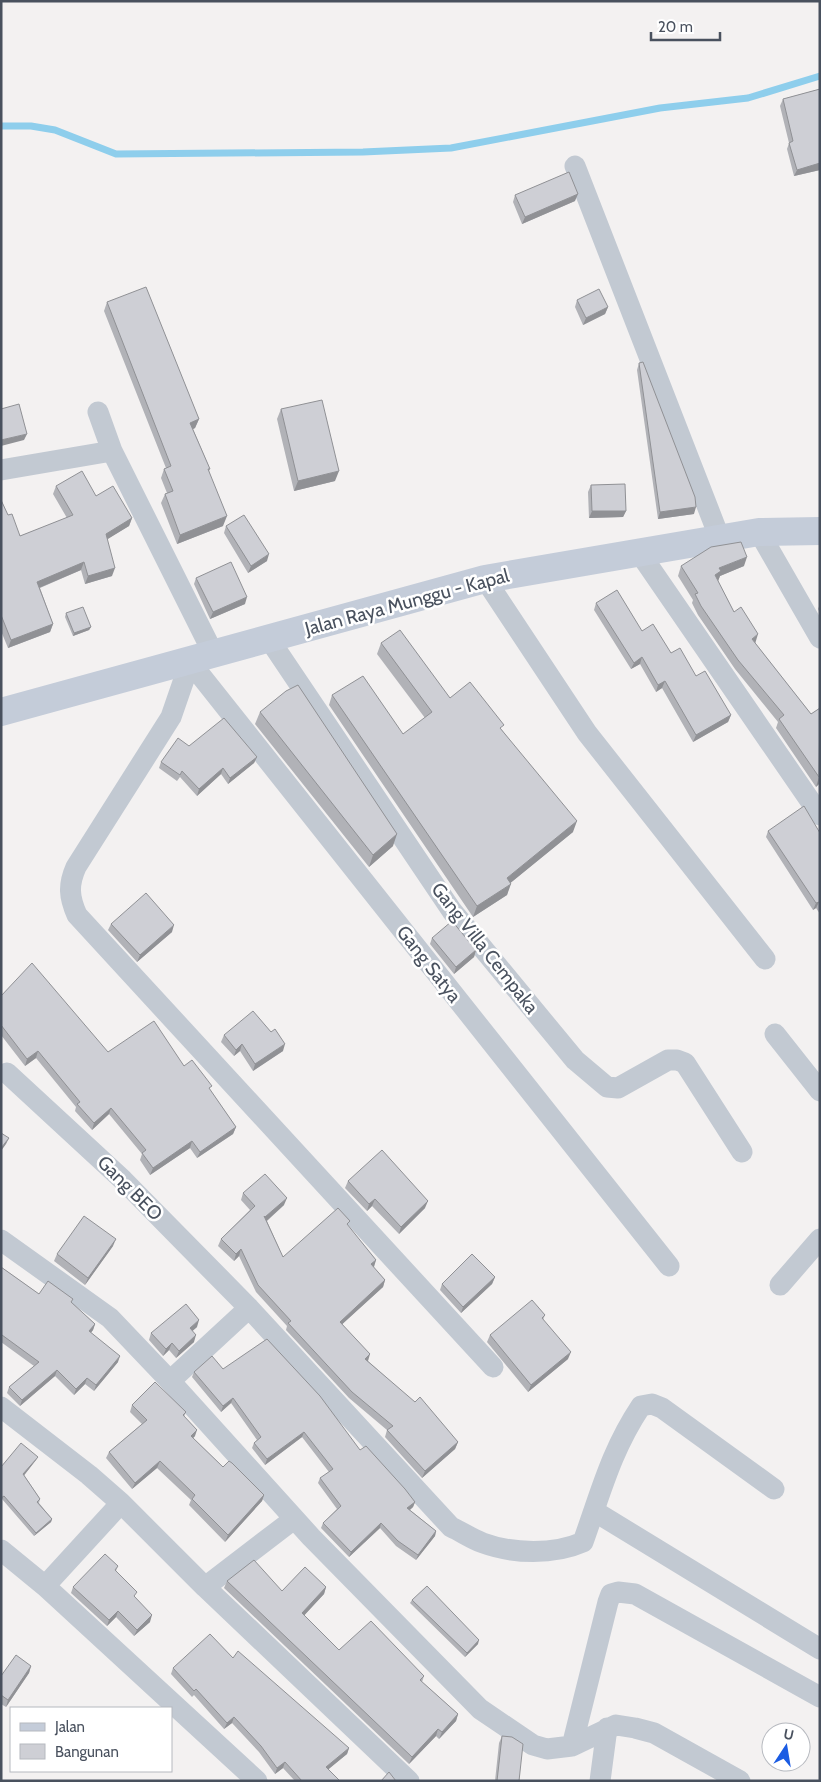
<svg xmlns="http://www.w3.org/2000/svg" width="821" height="1782" font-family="Cabin,sans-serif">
<rect width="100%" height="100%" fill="#f3f1f1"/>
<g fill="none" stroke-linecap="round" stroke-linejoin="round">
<path stroke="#8eceec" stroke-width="7" d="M 1,126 L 31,126 L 55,130 L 116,154 L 363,152 L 451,148 L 660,108 L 748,98 L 820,76"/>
<path stroke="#c2c9d2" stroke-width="21" d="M 575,166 L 720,539
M 98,412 L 112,451 L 213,653
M 1,470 L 112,451
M 759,532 L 820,638
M 639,552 L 820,815
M 485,579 L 587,733 L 765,959
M 269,639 L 452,911 L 575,1060 L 607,1087 L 618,1088 L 668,1060 L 677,1060 L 685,1063 L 742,1152
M 190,662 L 171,717 L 76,867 C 68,885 69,897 77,915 L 493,1367
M 190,662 L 669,1266
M 775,1034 L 820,1091
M 7,1073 L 123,1180 L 249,1308
M 1,1240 L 110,1318 L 170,1381 L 311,1537 L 480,1709 L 533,1745 L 547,1749 L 572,1746 L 616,1725 L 635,1728 L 654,1733 L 740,1781
M 780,1285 L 820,1239
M 170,1381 L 249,1308 L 451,1527 C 462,1532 472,1539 483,1543 C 513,1554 554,1555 583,1542 C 601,1492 611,1451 641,1406 L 652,1404 L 662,1408 L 774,1489
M 1,1407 L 89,1475 L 121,1503 L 205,1587
M 594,1511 L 820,1649
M 294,1519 L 205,1587 L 409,1781
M 1,1550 L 45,1586 L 121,1503
M 45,1586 L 257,1781
M 572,1746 L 608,1602 L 611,1594 L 618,1592 L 635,1594 L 820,1697
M 600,1781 L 607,1728"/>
<path stroke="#c4ccd9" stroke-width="28" d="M 1,712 L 485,579 L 759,532 L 820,531"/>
</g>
<path fill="#b1b2b7" d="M 820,89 L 820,170 L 794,176 L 787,149 L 789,143 L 780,106 L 783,99 Z
M 515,195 L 575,201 L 522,224 L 513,202 Z
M 577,300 L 608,307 L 605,314 L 583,325 L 575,307 Z
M 107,302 L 199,419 L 195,428 L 193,429 L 210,469 L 209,471 L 223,526 L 177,544 L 161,503 L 165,494 L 167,493 L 161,478 L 164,469 L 166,468 L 104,311 Z
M 639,363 L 694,514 L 658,519 L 637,370 Z
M 281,409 L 335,481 L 294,491 L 277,419 Z
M 591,485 L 626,511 L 623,517 L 589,518 L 588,492 Z
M 56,486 L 96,496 L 132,518 L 129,526 L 107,539 L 112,576 L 85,584 L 81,570 L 40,588 L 53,624 L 50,632 L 8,648 L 1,631 L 1,500 L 8,515 L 20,536 L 67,518 L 53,494 Z
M 226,526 L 267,561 L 248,573 L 224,533 Z
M 681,566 L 744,566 L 720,576 L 718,581 L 734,612 L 755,643 L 811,714 L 820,708 L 820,783 L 816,787 L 776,728 L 778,722 L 735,669 L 698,615 L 692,603 L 693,600 L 678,576 Z
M 196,578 L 245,604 L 210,619 L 194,584 Z
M 596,603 L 642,631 L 671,653 L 696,676 L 731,715 L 728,722 L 693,742 L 662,688 L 656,692 L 640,664 L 631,669 L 594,610 Z
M 820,604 L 820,613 L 818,609 Z
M 66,613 L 91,627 L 89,630 L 73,636 L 65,617 Z
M 381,643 L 450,698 L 502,730 L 573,832 L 510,883 L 507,895 L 473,917 L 329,705 L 332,695 L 403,734 L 425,718 L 377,654 Z
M 260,712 L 393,846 L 369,867 L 255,724 Z
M 189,746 L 257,757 L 254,763 L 228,784 L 221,774 L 197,796 L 180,777 L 177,781 L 159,768 L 161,762 Z
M 768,831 L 820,833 L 820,914 L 816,908 L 813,910 L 766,837 Z
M 111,924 L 172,932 L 137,962 L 108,930 Z
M 432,938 L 476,950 L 474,957 L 454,974 L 430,944 Z
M 1,996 L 108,1052 L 184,1066 L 210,1090 L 236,1127 L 233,1134 L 197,1158 L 190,1148 L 150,1175 L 140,1160 L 142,1154 L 109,1114 L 92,1130 L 75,1111 L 76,1107 L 36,1058 L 25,1066 L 1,1035 Z
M 224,1035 L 283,1051 L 253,1071 L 240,1051 L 234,1056 L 221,1042 Z
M 348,1181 L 425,1208 L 399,1234 L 372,1206 L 367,1211 L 345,1188 Z
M 243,1193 L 284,1205 L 267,1221 L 283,1257 L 348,1226 L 376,1260 L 373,1267 L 385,1280 L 383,1287 L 342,1324 L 368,1361 L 458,1442 L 455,1449 L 422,1478 L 385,1437 L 387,1430 L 349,1398 L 286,1330 L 287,1326 L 256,1292 L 239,1256 L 234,1261 L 218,1246 L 221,1239 L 250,1210 L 241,1200 Z
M 113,1246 L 85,1285 L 54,1261 L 57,1254 Z
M 1,1267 L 39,1294 L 73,1299 L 71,1302 L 95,1324 L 93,1330 L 91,1333 L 118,1362 L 94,1391 L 85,1384 L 74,1395 L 55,1376 L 20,1406 L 7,1393 L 9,1387 L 34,1366 L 1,1342 Z
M 495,1277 L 492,1284 L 461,1313 L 440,1290 L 442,1284 Z
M 545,1315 L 543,1320 L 568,1359 L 528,1392 L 487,1342 L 490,1335 Z
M 197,1327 L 192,1331 L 194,1342 L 176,1358 L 169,1350 L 163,1356 L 149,1340 L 151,1333 Z
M 223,1369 L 360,1450 L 415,1502 L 413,1507 L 410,1510 L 436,1531 L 435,1536 L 416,1560 L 396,1546 L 380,1528 L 349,1557 L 321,1528 L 323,1523 L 337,1509 L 318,1483 L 320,1478 L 329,1472 L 302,1437 L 265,1465 L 252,1448 L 254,1443 L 257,1440 L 231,1403 L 221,1412 L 192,1377 L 194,1372 Z
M 132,1405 L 186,1412 L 184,1417 L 195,1436 L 193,1438 L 223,1467 L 264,1495 L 262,1501 L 225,1542 L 189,1505 L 191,1500 L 157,1468 L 132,1489 L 106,1458 L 109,1452 L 142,1424 L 130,1412 Z
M 36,1460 L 24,1475 L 40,1499 L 39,1503 L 52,1519 L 51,1522 L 34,1536 L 2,1499 L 1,1467 Z
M 118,1566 L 116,1571 L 135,1597 L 150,1622 L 134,1636 L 116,1617 L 107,1626 L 71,1593 L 73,1587 Z
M 227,1581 L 282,1591 L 326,1587 L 324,1594 L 304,1615 L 339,1650 L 424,1676 L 422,1682 L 458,1714 L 456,1721 L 439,1739 L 436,1736 L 409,1764 L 224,1588 Z
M 412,1600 L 478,1644 L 465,1657 L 410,1603 Z
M 233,1658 L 349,1748 L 347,1754 L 328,1769 L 340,1781 L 295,1781 L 283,1768 L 275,1774 L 259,1752 L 232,1723 L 224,1729 L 194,1695 L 192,1697 L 171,1674 L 173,1668 Z
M 31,1666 L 29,1673 L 6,1707 L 1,1704 L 1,1676 Z
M 502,1736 L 519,1781 L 495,1781 L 499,1743 Z"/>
<path fill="#909195" d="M 820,163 L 820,170 L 794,176 L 797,170 Z
M 578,194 L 575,201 L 522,224 L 525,217 Z
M 608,307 L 605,314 L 583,325 L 586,318 Z
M 199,419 L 195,428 L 187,432 L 190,423 Z
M 27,434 L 24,440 L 1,446 L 1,440 Z
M 339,471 L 335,481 L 294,491 L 298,481 Z
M 696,507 L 694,514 L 658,519 L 660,512 Z
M 592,511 L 626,511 L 623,517 L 589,518 Z
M 227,516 L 223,526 L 177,544 L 180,535 Z
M 132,518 L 129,526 L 103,542 L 106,534 Z
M 269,554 L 267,561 L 248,573 L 251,566 Z
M 747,557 L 744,566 L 720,576 L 718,581 L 715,575 L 719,568 Z
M 84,562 L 81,570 L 34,590 L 37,582 Z
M 115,568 L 112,576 L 85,584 L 88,576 Z
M 247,597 L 245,604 L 210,619 L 213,612 Z
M 53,624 L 50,632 L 8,648 L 11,640 Z
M 91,627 L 89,630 L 73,636 L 74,633 Z
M 758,634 L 755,644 L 752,639 Z
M 642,657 L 640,664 L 631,669 L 634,663 Z
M 665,681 L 662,688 L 656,692 L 658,685 Z
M 731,715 L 728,722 L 693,742 L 696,735 Z
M 257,757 L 254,763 L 228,784 L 230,778 Z
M 223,768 L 221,774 L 197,796 L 199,789 Z
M 819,777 L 820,777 L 820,783 L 816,787 Z
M 577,821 L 573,832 L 503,889 L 507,878 Z
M 397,834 L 393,846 L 369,867 L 373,855 Z
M 511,884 L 507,895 L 473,917 L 477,906 Z
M 819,902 L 816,908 L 813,910 L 816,903 Z
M 174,925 L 172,932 L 137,962 L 140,955 Z
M 476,950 L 474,957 L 454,974 L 456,967 Z
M 242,1044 L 240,1051 L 234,1056 L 236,1050 Z
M 285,1044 L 283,1051 L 253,1071 L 255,1064 Z
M 38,1051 L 36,1058 L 25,1066 L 27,1059 Z
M 111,1108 L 109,1114 L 92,1130 L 94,1123 Z
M 236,1127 L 233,1134 L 197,1158 L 200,1152 Z
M 9,1138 L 6,1144 L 1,1151 L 1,1148 Z
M 192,1141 L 190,1148 L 150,1175 L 153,1168 Z
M 287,1198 L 284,1205 L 263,1224 L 265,1217 Z
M 375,1199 L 372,1206 L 367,1211 L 369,1204 Z
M 428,1201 L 425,1208 L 399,1234 L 401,1227 Z
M 116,1239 L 113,1246 L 85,1285 L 88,1278 Z
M 241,1249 L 239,1256 L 234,1261 L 236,1254 Z
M 376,1260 L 374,1267 L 369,1271 L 371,1264 Z
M 495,1277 L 492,1284 L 461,1313 L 463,1307 Z
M 385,1280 L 383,1287 L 337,1329 L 340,1322 Z
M 199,1320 L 197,1327 L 188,1335 L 190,1328 Z
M 95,1324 L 93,1330 L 87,1337 L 89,1331 Z
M 196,1335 L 194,1342 L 176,1358 L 179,1351 Z
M 172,1343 L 169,1350 L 163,1356 L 166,1349 Z
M 571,1352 L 568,1359 L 528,1392 L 531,1385 Z
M 370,1354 L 368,1361 L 363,1366 L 365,1359 Z
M 120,1356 L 118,1362 L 94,1391 L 96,1385 Z
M 57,1370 L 55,1376 L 20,1406 L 22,1400 Z
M 87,1378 L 85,1384 L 74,1395 L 76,1389 Z
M 233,1398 L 231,1403 L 221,1412 L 223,1406 Z
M 197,1430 L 195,1436 L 188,1443 L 191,1436 Z
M 304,1432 L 302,1437 L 265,1465 L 267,1459 Z
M 458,1442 L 455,1449 L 422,1478 L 425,1471 Z
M 38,1457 L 36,1460 L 22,1478 L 23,1474 Z
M 160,1461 L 157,1468 L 132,1489 L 135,1483 Z
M 264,1495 L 262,1501 L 225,1542 L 228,1535 Z
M 415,1502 L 413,1507 L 406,1513 L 407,1508 Z
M 52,1519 L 51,1522 L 34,1536 L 36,1533 Z
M 381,1523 L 380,1528 L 349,1557 L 351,1552 Z
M 436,1531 L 435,1536 L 416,1560 L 418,1555 Z
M 326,1587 L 324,1594 L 300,1620 L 302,1613 Z
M 118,1611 L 116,1617 L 107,1626 L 109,1620 Z
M 152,1615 L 150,1622 L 134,1636 L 137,1630 Z
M 479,1640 L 478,1644 L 465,1657 L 467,1653 Z
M 31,1666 L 29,1673 L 6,1707 L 8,1700 Z
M 458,1714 L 456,1721 L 439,1739 L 442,1732 Z
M 234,1717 L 232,1723 L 224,1729 L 227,1723 Z
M 438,1729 L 436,1736 L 409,1764 L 412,1757 Z
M 349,1748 L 347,1754 L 324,1773 L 326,1767 Z
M 285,1762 L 283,1768 L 275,1774 L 277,1768 Z"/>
<path fill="#cecfd5" stroke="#909195" d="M 820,89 L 820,163 L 797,170 L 789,143 L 793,141 L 783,99 Z
M 569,172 L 578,194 L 525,217 L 515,195 Z
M 146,287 L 199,419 L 190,423 L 210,469 L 208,469 L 227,516 L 180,535 L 165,494 L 173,491 L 164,469 L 171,466 L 107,302 Z
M 599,289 L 608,307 L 586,318 L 577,300 Z
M 643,362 L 695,497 L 696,507 L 660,512 L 639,363 Z
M 322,400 L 339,471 L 298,481 L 281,409 Z
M 19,404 L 27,434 L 1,440 L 1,409 Z
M 82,471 L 96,496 L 113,486 L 132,518 L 106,534 L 115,568 L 88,576 L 84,562 L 37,582 L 53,624 L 11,640 L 1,615 L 1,500 L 8,515 L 12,514 L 20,536 L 73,515 L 56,486 Z
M 625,484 L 626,511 L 592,511 L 591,485 Z
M 244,515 L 269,554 L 251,566 L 226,526 Z
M 741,542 L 747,557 L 719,568 L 721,571 L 715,575 L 734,612 L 741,607 L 758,634 L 752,639 L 811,714 L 820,708 L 819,777 L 779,719 L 784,715 L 738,660 L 701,606 L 695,594 L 698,593 L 681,566 L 711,547 Z
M 231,562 L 247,597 L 213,612 L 196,578 Z
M 617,590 L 642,631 L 653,624 L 671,653 L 680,648 L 696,676 L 705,671 L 731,715 L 696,735 L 665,681 L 658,685 L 642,657 L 634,663 L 596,603 Z
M 83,607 L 91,627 L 74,633 L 66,613 Z
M 400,630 L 450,698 L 470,682 L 504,725 L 500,728 L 577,821 L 507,878 L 511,884 L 477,906 L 332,695 L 363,676 L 403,734 L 432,712 L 381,643 Z
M 298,685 L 397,834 L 373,855 L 260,712 L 286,691 Z
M 224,718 L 257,757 L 230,778 L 223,768 L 199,789 L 182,771 L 180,775 L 161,762 L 178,738 L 189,746 Z
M 804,806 L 820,833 L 820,903 L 819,902 L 816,903 L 768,831 Z
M 146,893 L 174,925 L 140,955 L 111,924 Z
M 452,921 L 476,950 L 456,967 L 432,938 Z
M 32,963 L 108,1052 L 154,1021 L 184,1066 L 192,1060 L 212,1086 L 209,1088 L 236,1127 L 200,1152 L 192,1141 L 153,1168 L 142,1153 L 146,1150 L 111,1108 L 94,1123 L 77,1104 L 80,1102 L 38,1051 L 27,1059 L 1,1025 L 1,996 Z
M 253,1011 L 271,1032 L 275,1029 L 285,1044 L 255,1064 L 242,1044 L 236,1050 L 224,1035 Z
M 1,1133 L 9,1138 L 1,1148 Z
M 382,1150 L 428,1201 L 401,1227 L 375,1199 L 369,1204 L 348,1181 Z
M 265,1174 L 287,1198 L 265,1217 L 264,1216 L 283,1257 L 338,1208 L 350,1221 L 347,1224 L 376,1260 L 371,1264 L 385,1280 L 340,1322 L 370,1354 L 365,1359 L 415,1402 L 420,1397 L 458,1442 L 425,1471 L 387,1430 L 393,1426 L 352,1392 L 288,1323 L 291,1321 L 258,1285 L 241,1249 L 236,1254 L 221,1239 L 255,1206 L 243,1193 Z
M 84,1216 L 116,1239 L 88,1278 L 57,1254 Z
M 472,1254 L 495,1277 L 463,1307 L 442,1284 Z
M 1,1267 L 39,1294 L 48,1281 L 73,1299 L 71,1302 L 95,1324 L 89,1331 L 120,1356 L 96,1385 L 87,1378 L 76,1389 L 57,1370 L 22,1400 L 9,1387 L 39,1362 L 2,1335 L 1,1336 Z
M 532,1300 L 545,1315 L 542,1318 L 571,1352 L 531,1385 L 490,1335 Z
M 186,1304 L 199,1320 L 190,1328 L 196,1335 L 179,1351 L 172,1343 L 166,1349 L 151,1333 Z
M 267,1339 L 320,1396 L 360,1450 L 366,1446 L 405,1489 L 415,1502 L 407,1508 L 436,1531 L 418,1555 L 398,1541 L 381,1523 L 351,1552 L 323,1523 L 341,1506 L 320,1478 L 333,1469 L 304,1432 L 267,1459 L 254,1443 L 261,1437 L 233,1398 L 223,1406 L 194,1372 L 212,1356 L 223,1369 Z
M 155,1382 L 186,1412 L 183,1415 L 197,1430 L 191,1436 L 223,1467 L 229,1461 L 232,1463 L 264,1495 L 228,1535 L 192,1499 L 195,1495 L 160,1461 L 135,1483 L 109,1452 L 147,1420 L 132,1405 Z
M 21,1443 L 38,1457 L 23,1474 L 40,1499 L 37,1502 L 52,1519 L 36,1533 L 4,1496 L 1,1498 L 1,1467 Z
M 105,1554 L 118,1566 L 115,1570 L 137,1592 L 134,1596 L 152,1615 L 137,1630 L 118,1611 L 109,1620 L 73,1587 Z
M 254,1560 L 282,1591 L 305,1567 L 326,1587 L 302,1613 L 339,1650 L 371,1621 L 424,1676 L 420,1680 L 458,1714 L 442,1732 L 438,1729 L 412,1757 L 227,1581 Z
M 427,1586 L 479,1640 L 467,1653 L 412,1600 Z
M 210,1634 L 233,1658 L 238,1651 L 349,1748 L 326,1767 L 340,1781 L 302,1781 L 285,1762 L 277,1768 L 261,1746 L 234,1717 L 227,1723 L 196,1689 L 194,1691 L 173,1668 Z
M 16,1655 L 31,1666 L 8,1700 L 1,1695 L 1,1676 Z
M 502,1736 L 512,1737 L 523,1744 L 519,1781 L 497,1781 Z
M 389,1772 L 396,1781 L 381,1781 Z"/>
<g text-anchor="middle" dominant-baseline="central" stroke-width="5" stroke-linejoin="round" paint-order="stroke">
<g font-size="19" fill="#49515e" stroke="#fff">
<text transform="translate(407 602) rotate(-15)">Jalan Raya Munggu - Kapal</text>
<text transform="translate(485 948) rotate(52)">Gang Villa Cempaka</text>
<text transform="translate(429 964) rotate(52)">Gang Satya</text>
<text transform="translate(130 1188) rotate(45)">Gang BEO</text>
</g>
</g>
<rect width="821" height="1782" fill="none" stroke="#49515e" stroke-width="5"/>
<rect x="10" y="1707" width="162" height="65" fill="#ffffff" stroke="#b6b9bf"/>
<rect x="20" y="1723" width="25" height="8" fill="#c4ccd9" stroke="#b6b9bf"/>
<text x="55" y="1732" font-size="15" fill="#49515e">Jalan</text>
<rect x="20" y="1744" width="25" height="15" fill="#cecfd5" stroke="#b6b9bf"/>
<text x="55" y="1757" font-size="15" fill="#49515e">Bangunan</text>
<g transform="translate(786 1747) rotate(12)"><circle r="24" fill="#ffffff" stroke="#b6b9bf"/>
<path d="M0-4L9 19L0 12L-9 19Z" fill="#1b5ce3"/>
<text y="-8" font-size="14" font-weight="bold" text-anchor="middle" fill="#49515e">U</text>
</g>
<path d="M651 32v8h69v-8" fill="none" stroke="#49515e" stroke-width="2.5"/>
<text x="658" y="32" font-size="15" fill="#49515e" stroke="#ffffff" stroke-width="4" paint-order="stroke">20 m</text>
</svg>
